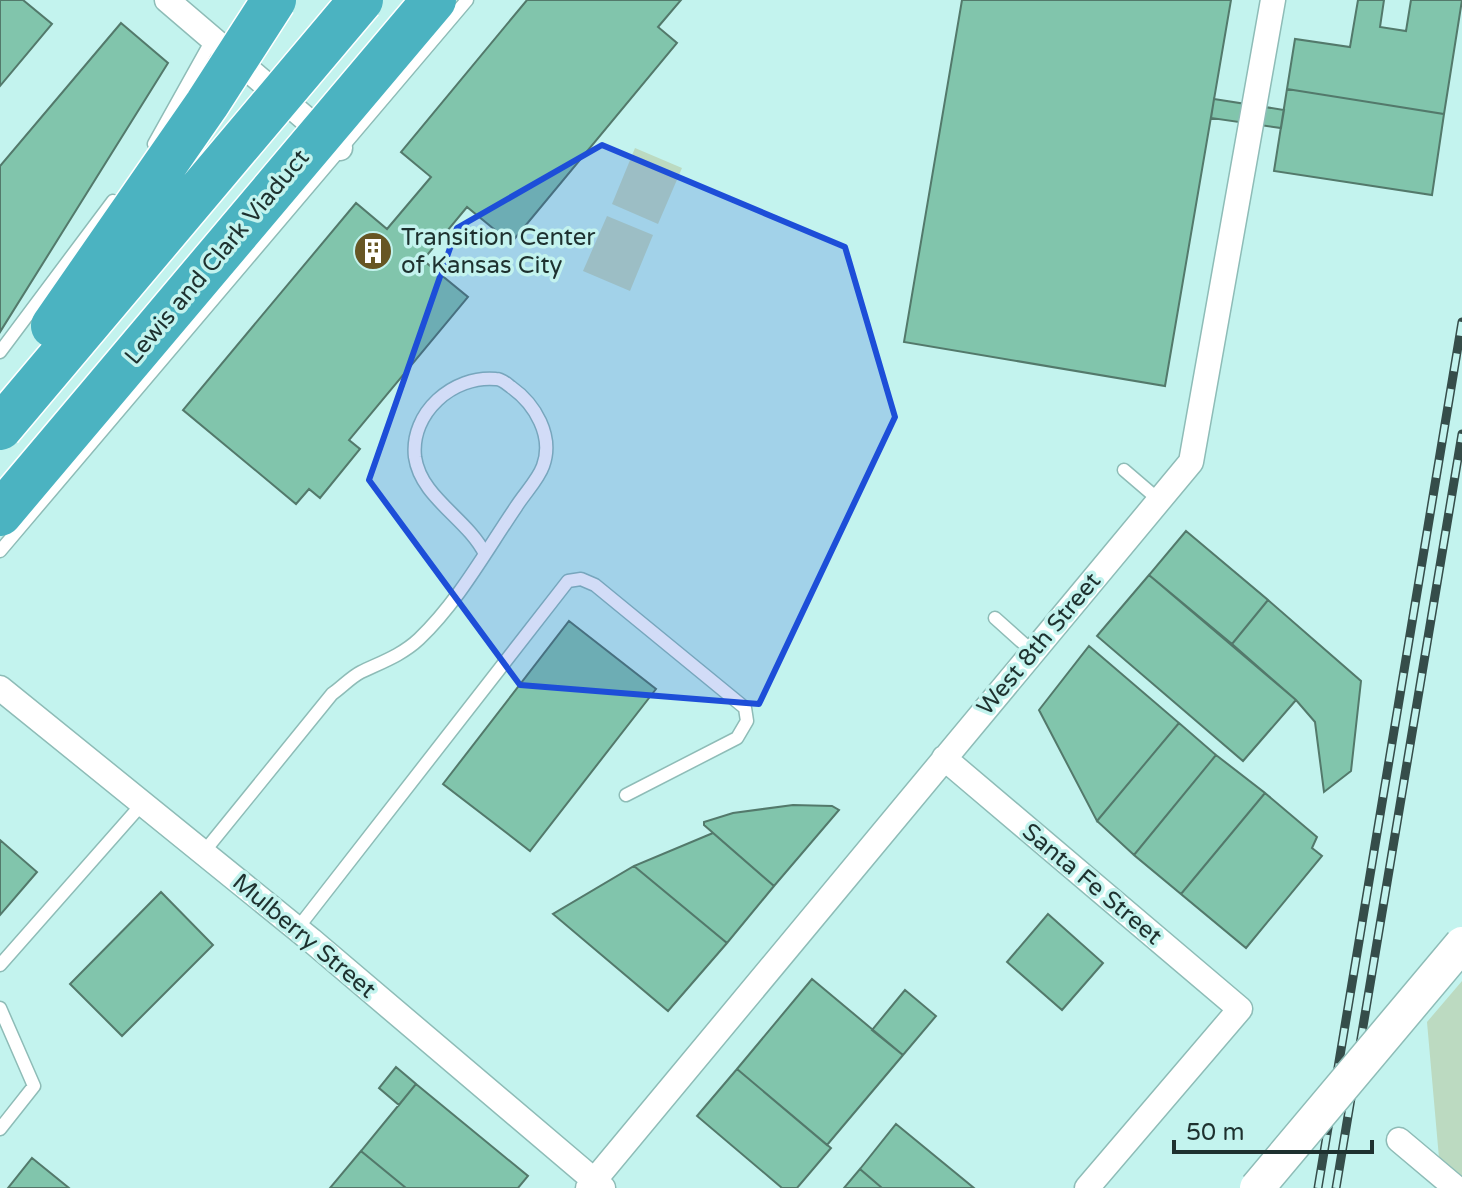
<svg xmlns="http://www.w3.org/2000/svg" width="1462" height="1188" font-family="'Varela Round',sans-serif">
<rect width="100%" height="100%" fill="#c3f3ee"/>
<path fill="#bcdac1" d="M 635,148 L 682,168 L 658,224 L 612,204 Z
M 607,216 L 653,235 L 630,291 L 583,271 Z
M 1462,981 L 1462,1177 L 1439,1158 L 1427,1022 Z"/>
<path fill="#81c5ac" stroke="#53796b" stroke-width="2" d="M 0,0 L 23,0 L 52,24 L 0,86 Z
M 527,0 L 681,0 L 658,27 L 677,43 L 511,243 L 467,207 L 423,260 L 468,297 L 349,440 L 360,449 L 320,498 L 309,489 L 296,504 L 183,410 L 356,203 L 387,229 L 431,177 L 401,152 Z
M 962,0 L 1231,0 L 1165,386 L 904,342 Z
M 1358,0 L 1384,0 L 1380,27 L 1406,31 L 1411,0 L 1462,0 L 1444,114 L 1287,89 L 1295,39 L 1350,47 Z
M 121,23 L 168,63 L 0,332 L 0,166 Z
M 1287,89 L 1444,114 L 1432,195 L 1274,171 Z
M 1214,99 L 1284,110 L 1281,128 L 1211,118 Z
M 1186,531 L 1268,600 L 1232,644 L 1149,575 Z
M 1149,575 L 1296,700 L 1243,761 L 1097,636 Z
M 1268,600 L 1361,681 L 1351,771 L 1324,792 L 1315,722 L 1296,700 L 1232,644 Z
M 569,621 L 656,689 L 530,851 L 443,784 Z
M 1089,646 L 1179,723 L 1097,821 L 1039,710 Z
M 1179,723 L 1216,755 L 1134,855 L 1097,821 Z
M 1216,755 L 1265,793 L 1181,894 L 1134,855 Z
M 1265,793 L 1317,837 L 1312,848 L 1322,856 L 1246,948 L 1181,894 Z
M 793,805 L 832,806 L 839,810 L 774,886 L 704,825 L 704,822 L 733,813 Z
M 713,833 L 774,886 L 727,943 L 634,866 Z
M 0,840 L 37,872 L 0,915 Z
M 634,866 L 727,943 L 668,1011 L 553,914 Z
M 161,892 L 213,945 L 122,1036 L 70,984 Z
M 1048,914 L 1103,963 L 1062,1010 L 1007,962 Z
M 812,979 L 903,1055 L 827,1145 L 737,1069 Z
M 905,990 L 936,1016 L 903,1055 L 872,1030 Z
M 396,1067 L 416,1084 L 399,1105 L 379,1088 Z
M 737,1069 L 831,1148 L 797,1188 L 782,1188 L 697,1116 Z
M 416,1084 L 528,1176 L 518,1188 L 406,1188 L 361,1151 Z
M 896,1124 L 974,1188 L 882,1188 L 860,1169 Z
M 361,1151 L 406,1188 L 330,1188 Z
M 32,1158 L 69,1188 L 8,1188 Z
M 860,1169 L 882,1188 L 844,1188 Z"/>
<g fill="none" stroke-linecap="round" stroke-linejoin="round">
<defs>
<path id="lane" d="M 154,144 L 212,40
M 0,352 L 113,201
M 1124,470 L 1159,500
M 0,551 L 467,0
M 995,618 L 1033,652
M 203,853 L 332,694 C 342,687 351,677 361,672 C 382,662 402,655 419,639 C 458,602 486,551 516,507 C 524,494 538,480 543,466 C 554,436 535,404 511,387 C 507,384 502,379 496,379 C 453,375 410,413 415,457 C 421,498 467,518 485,554
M 297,929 L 568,581 L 581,579 L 595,585 L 745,708 L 747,721 L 737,738 L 626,795
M 0,965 L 142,804
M 0,1008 L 34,1086 L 0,1129"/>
<path id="street" d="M 167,0 L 340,148
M 0,688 L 311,940 L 603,1188
M 944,758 L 1240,1009 L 1087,1188
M 1399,1140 L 1456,1188
M 588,1188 L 1191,462 L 1273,0"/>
</defs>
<use href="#lane" stroke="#8ebcb7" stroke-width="15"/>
<use href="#street" stroke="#8ebcb7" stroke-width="27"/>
<use href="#lane" stroke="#fff" stroke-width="12"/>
<use href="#street" stroke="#fff" stroke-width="24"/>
<defs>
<path id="rail" d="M 1318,1188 L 1462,322
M 1336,1188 L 1462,434"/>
</defs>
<use href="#rail" stroke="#354d4a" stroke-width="9"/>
<use href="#rail" stroke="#c3f3ee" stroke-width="6" stroke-dasharray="18" stroke-linecap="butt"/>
<defs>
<path id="secondary-bridge" d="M 1257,1188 L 1462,944"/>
<path id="highway-bridge" d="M 53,326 L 207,104 L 274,0
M 0,428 L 361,0
M 0,514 L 434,0"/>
</defs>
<use href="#secondary-bridge" stroke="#8ebcb7" stroke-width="37" stroke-linecap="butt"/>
<use href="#highway-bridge" stroke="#fff" stroke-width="47" stroke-linecap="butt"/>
<use href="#secondary-bridge" stroke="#fff" stroke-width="34"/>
<use href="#highway-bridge" stroke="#4bb3c1" stroke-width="44"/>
</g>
<path fill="#1d4ed8" fill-opacity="0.2" stroke="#1d4ed8" stroke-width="6" stroke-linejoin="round" d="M 602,145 L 845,247 L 895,417 L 759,704 L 520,685 L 369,480 L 457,228 Z"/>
<defs>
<symbol id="building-disc" viewBox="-11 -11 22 22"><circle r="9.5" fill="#675624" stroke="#c3f3ee"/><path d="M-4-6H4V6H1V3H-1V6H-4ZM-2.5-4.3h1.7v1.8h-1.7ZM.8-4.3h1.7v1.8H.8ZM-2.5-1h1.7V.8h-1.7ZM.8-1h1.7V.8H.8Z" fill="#fff"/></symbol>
</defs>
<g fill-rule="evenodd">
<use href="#building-disc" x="351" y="229" width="44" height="44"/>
</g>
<g text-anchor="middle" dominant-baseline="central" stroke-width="7" stroke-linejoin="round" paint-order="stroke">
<g font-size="24" fill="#1e312f" stroke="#c3f3ee" text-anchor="start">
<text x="401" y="237">Transition Center<tspan x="401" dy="28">of Kansas City</tspan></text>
</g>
<g font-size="24" fill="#1e312f" stroke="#c3f3ee">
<text transform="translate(217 257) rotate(-50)">Lewis and Clark Viaduct</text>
<text transform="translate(1039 644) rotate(-50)">West 8th Street</text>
<text transform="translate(1092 884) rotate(40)">Santa Fe Street</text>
<text transform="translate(304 936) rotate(40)">Mulberry Street</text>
</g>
</g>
<path d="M1174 1140v12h198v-12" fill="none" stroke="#1e312f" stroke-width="4"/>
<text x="1186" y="1140" font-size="24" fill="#1e312f" stroke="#c3f3ee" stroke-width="6" paint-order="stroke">50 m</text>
</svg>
